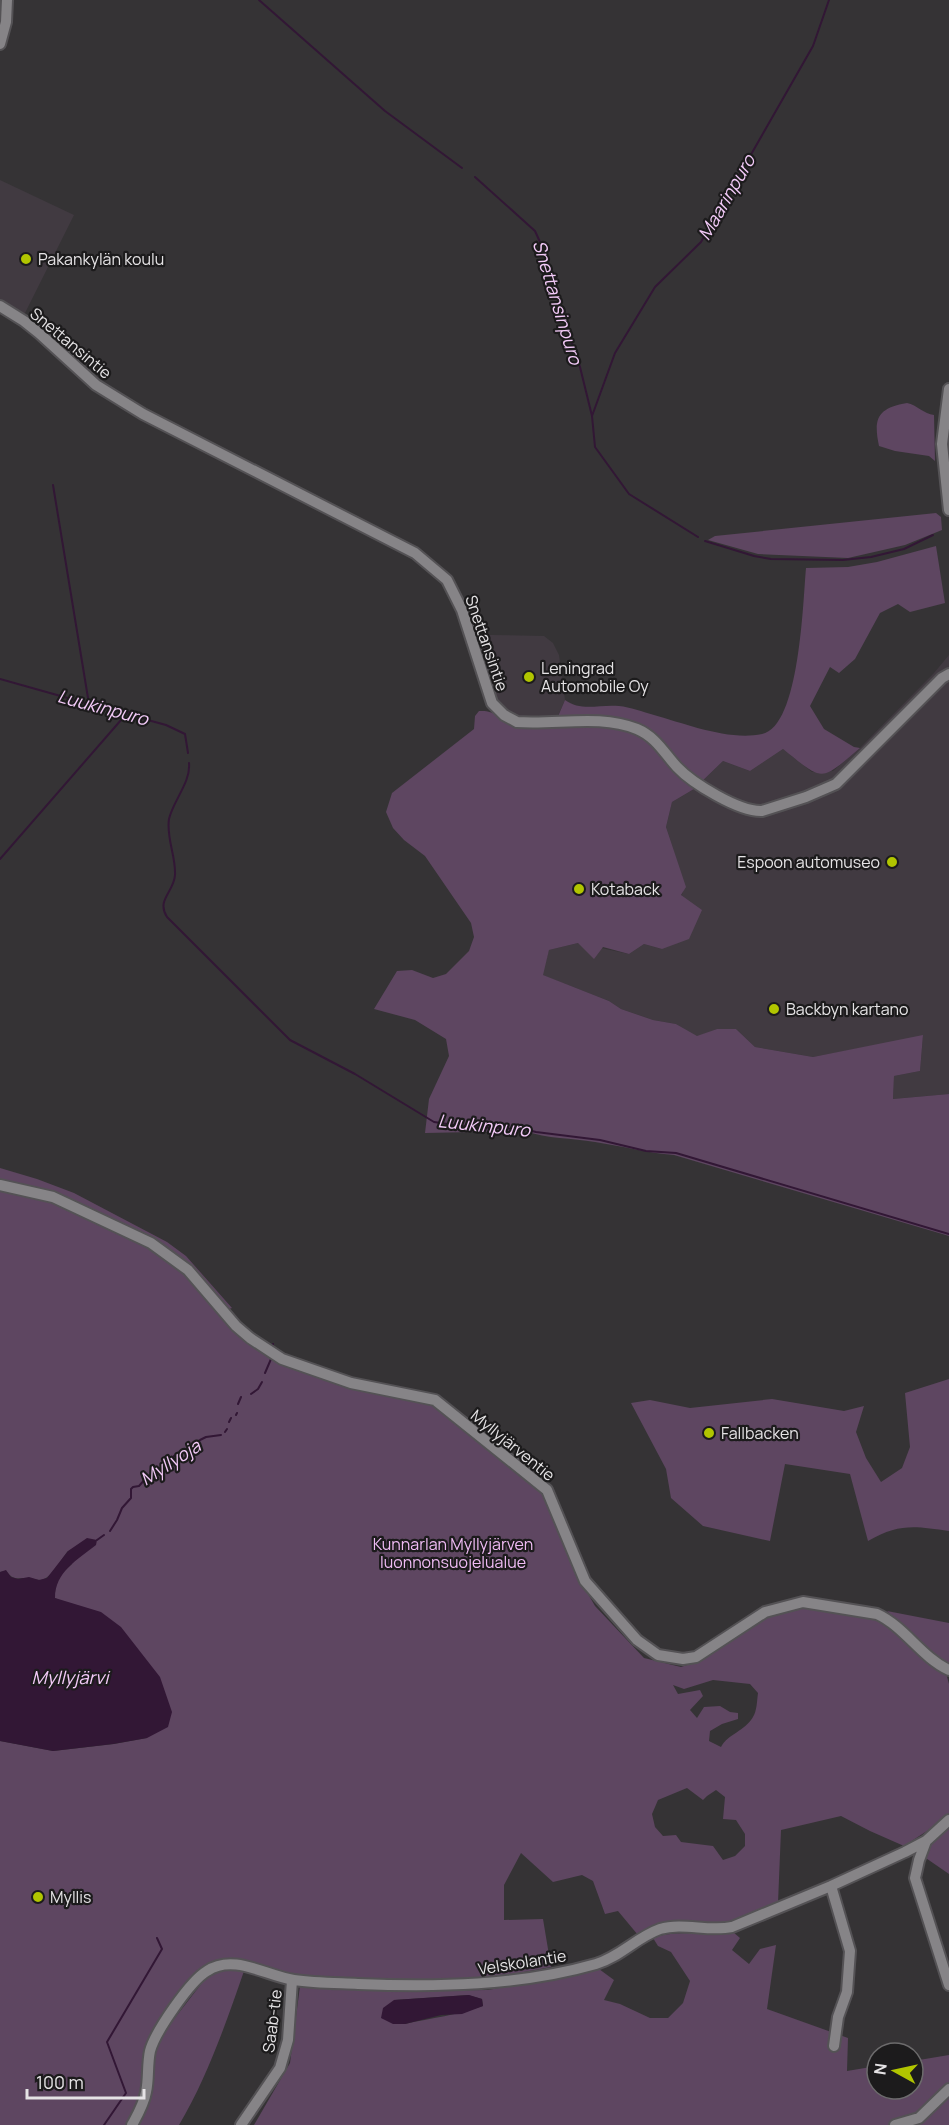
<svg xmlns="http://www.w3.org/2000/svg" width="949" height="2125" font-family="Manrope,sans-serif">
<rect width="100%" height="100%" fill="#353335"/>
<path fill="#413a41" d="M 0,180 L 74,215 L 24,315 L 0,304 Z
M 491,635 L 544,636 L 553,643 L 559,655 L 565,700 L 557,718 L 512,717 L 497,702 L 475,637 Z
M 949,655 L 949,1094 L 893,1099 L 894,1076 L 920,1071 L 923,1036 L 813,1057 L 755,1047 L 736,1029 L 717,1029 L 697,1037 L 676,1024 L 653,1020 L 621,1009 L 609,1001 L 542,975 L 549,950 L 578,943 L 629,954 L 644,944 L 662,949 L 685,886 L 666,827 L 672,802 L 694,789 L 723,761 L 750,771 L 783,749 L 812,772 L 833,771 L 860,748 L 934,673 Z"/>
<path fill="#5e4661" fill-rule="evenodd" d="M 907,403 C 917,405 924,414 934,415 L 935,461 L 929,456 L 895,451 L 879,446 C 873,418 878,408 907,403 Z
M 936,513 L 941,517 L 942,530 L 905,545 L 848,558 L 758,554 L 708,540 L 715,536 Z
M 936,546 L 945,603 L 910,612 L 898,604 L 880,613 L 855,659 L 839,673 L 830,667 L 810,706 L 824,729 L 854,747 L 860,748 C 820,782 824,782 783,749 L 750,771 L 723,761 L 694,789 L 672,802 L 666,827 L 686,887 L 681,895 L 702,910 L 689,939 L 662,949 L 644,944 L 629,954 L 603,947 L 594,959 L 578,943 L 549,950 L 543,975 L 609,1001 L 621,1009 L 653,1020 L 676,1024 L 697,1036 L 717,1029 L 736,1029 L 755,1047 L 813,1057 L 923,1035 L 920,1071 L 894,1076 L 893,1099 L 949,1094 L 949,1236 L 674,1155 C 647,1153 622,1146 595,1142 C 572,1138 547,1139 525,1131 L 425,1133 L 429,1099 L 449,1056 L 446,1039 L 415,1020 L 374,1009 L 397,971 L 412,970 L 433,978 L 446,974 L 469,951 L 474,937 L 471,923 L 425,856 L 404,840 L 393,828 L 386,812 L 392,793 L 474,729 L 475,716 L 479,711 C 496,710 496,718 510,722 C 524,727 539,727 553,728 L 565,700 C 581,712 600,704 619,706 C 630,707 643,712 654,715 C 686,724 729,741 762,734 C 800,727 803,600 806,568 L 848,567 L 877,562 Z
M 0,1168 L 37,1179 L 74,1193 L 167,1242 L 186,1256 L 232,1308 L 223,1311 L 288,1361 L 433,1399 L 546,1495 L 576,1573 L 595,1606 L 644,1658 L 681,1667 L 699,1661 L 766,1617 L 813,1606 L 878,1618 L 927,1662 L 946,1673 L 949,1684 L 949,1813 L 930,1829 L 904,1846 L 870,1831 L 841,1816 L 781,1830 L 778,1903 L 730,1922 L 638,1935 L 618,1911 L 605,1914 L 593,1881 L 582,1875 L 553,1882 L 521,1853 L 504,1885 L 504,1920 L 543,1919 L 551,1967 L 502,1976 L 461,1980 L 366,1981 L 293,1975 L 234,1959 L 218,1960 L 198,1972 L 156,2027 L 139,2104 L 126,2125 L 0,2125 L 0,1741 L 53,1751 L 114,1744 L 147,1738 L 61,1601 L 55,1598 C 54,1583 60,1574 72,1564 L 68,1551 C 61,1559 52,1578 41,1580 C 36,1580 32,1578 27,1578 C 16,1578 13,1580 6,1571 L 0,1572 ZM 713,1680 L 750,1684 L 758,1693 C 757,1700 757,1711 753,1717 C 745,1731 728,1734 721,1747 L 709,1741 L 710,1731 L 722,1724 L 738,1719 L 738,1713 L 730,1712 L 720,1706 L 704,1707 L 697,1718 L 690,1710 L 703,1696 L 700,1690 L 678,1694 L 673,1685 L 684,1689 ZM 687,1788 L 703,1800 L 707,1796 L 716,1790 L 725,1797 L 723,1819 L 736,1820 L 745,1834 L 745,1846 L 735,1856 L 723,1860 L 713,1846 L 681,1842 L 676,1835 L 663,1836 L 655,1827 L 652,1814 L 658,1800 Z
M 949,1379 L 949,1531 C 915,1526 899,1523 868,1541 L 850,1474 L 785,1464 L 770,1541 L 703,1526 L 671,1498 L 666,1469 L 631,1403 L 650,1400 L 690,1408 L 772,1399 L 844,1411 L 864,1406 L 856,1432 L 866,1458 L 881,1482 L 902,1468 L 910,1447 L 905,1393 Z
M 887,1611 L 949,1623 L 949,1664 L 934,1656 Z
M 949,1826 L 949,1874 L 920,1854 Z
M 733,1932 L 740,1938 L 732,1950 L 749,1964 L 760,1949 L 776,1945 L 767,2009 L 848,2038 L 847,2071 L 877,2066 L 877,2089 L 913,2089 L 913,2061 L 949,2055 L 949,2125 L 254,2125 L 290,2063 L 300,1986 L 386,1991 L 488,1990 L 599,1969 L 614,1980 L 604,2000 L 620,2004 L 650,2018 L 668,2018 L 683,2003 L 690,1981 L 671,1952 L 658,1946 L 653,1938 C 679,1928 707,1938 733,1932 ZM 468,1995 L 482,1999 L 483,2006 C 458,2015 431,2018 405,2024 L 394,2000 Z
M 229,1969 L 244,1971 C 226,2023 207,2078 179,2125 L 138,2125 L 144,2115 L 152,2091 L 155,2051 L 164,2032 L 205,1979 L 222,1970 Z"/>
<path fill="#321735" d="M 87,1538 L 97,1540 L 96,1545 C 77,1560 55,1572 55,1598 L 101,1612 L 121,1627 L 160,1677 L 172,1712 L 168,1727 L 147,1738 L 113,1744 L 53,1751 L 0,1741 L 0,1572 L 6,1570 L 11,1577 L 18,1579 L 29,1577 L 39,1580 L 47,1578 L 68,1551 Z
M 469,1995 L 482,1999 L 483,2006 L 462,2014 L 441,2015 L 405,2024 L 393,2024 L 381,2018 L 383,2008 L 394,2000 Z"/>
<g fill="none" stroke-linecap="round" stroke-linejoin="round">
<path stroke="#321735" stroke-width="2" d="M 259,0 L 385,111 L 462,168
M 475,177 L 535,231 L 545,253 L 562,314 L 580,367 L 592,416 L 595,447 L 629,494 L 698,537
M 592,416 L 615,353 L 655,287 L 701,242 L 813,46 L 829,0
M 53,485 L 89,704
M 705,541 L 754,556 L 771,559 L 843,560 L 871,557 L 904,549 L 933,535
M 0,679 L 89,704 L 128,712 L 142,716 L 144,719 L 166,725 L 185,734 L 188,753
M 189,763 C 191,782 173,801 169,819 C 166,838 176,856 175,875 C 174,892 156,900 167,917 L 290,1040 L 355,1074 L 434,1122 L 468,1127 L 524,1129 L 536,1132 L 600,1140 L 646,1151 L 676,1153 L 949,1234
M 0,859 L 128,712
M 272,1346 L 273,1344
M 265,1373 L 271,1359
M 251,1394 L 258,1389 L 262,1382
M 238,1404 L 241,1397
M 236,1415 L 237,1413
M 229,1422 L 231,1418
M 225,1432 L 227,1429
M 110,1531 L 117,1520 L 122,1508 L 131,1498 L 131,1489 L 133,1487 L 139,1486 L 147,1477 L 161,1471 L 174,1456 L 189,1448 L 200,1440 L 206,1437 L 221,1435
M 97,1540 L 104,1535
M 104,2125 L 126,2093 L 107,2042 L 162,1949 L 157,1938"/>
<defs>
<path id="minor" d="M 0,44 L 6,22 L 7,0
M 0,306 L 24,321 L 39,333 L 96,385 L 143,414 L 415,553 L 447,580 L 462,610 L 492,703 L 504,715 L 517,722 C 557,725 600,714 637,729 C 656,737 664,753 677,767 C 692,783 739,812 762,811 L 806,797 L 836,784 L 942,678 L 949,674
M 949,389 L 942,444 L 949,510
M 0,1185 L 53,1197 L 151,1243 L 188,1270 L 236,1326 L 250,1338 L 282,1359 L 351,1383 L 435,1400 L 547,1490 L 585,1581 L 637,1640 L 658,1655 L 683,1659 L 696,1657 L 765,1612 L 803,1602 L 877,1614 C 905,1627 921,1657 949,1670
M 926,1841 L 919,1860 L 915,1878 L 949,1985
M 831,1886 L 850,1951 L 847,1992 L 838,2017 L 834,2046
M 132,2125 C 138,2114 144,2104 146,2092 C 149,2079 147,2065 150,2051 C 155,2032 190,1981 207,1971 C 234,1953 266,1976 294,1980 C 315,1983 337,1983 358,1984 C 437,1987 519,1986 596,1964 C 620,1957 637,1937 660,1929 C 683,1922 708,1932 732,1927 L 831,1886 L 905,1852 L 926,1841 L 949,1820
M 241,2125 L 280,2068 L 288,2040 L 292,1980
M 895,2125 L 919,2118 L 949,2089"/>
</defs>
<use href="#minor" stroke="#545255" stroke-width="14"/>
<use href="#minor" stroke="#868487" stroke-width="10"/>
</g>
<g fill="#b1c500" stroke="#1c1b1c" stroke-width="2">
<circle cx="26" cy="259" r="6"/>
<circle cx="529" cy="677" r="6"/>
<circle cx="892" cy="862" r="6"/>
<circle cx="579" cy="889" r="6"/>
<circle cx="774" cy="1009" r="6"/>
<circle cx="709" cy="1433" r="6"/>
<circle cx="38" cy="1897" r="6"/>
</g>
<g text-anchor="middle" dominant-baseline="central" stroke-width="4.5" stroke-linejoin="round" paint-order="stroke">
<g font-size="16" fill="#e5e3e5" stroke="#1c1b1c" text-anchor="start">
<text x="38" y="259">Pakankylän koulu</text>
<text x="541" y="668">Leningrad<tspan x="541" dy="18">Automobile Oy</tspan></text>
<text x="880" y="862" text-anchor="end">Espoon automuseo</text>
<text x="591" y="889">Kotaback</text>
<text x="786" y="1009">Backbyn kartano</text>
<text x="721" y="1433">Fallbacken</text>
<text x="50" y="1897">Myllis</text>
</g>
<g font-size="16" fill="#e5e3e5" stroke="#1c1b1c">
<text transform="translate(71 343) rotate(40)">Snettansintie</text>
<text transform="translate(487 643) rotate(71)">Snettansintie</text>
<text transform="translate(513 1445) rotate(39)">Myllyjärventie</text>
<text transform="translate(522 1962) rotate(-9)">Velskolantie</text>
<text transform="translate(272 2021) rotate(-83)">Saab-tie</text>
</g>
<g font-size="16" fill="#efbbf4" stroke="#1c1b1c">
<text x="453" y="1544">Kunnarlan Myllyjärven<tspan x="453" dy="18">luonnonsuojelualue</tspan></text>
</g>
<g font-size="18" font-style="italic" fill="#f4cbf9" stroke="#1c1b1c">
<text transform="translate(726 197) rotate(-60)">Maarinpuro</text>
<text transform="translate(558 302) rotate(73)">Snettansinpuro</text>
<text transform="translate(103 707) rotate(15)">Luukinpuro</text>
<text transform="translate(484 1125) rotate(6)">Luukinpuro</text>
<text transform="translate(170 1462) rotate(-33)">Myllyoja</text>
<text x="70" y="1677">Myllyjärvi</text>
</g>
</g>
<g transform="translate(895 2071) rotate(278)"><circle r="28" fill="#1c1b1c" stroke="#6c6b6c" stroke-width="1.5"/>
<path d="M0-4.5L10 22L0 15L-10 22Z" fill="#b1c500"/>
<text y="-9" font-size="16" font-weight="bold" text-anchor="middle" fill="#e5e3e5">N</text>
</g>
<path d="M27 2089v9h117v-9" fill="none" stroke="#e5e3e5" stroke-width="3"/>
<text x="36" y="2089" font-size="18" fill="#e5e3e5" stroke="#1c1b1c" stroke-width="4.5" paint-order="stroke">100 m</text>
</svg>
